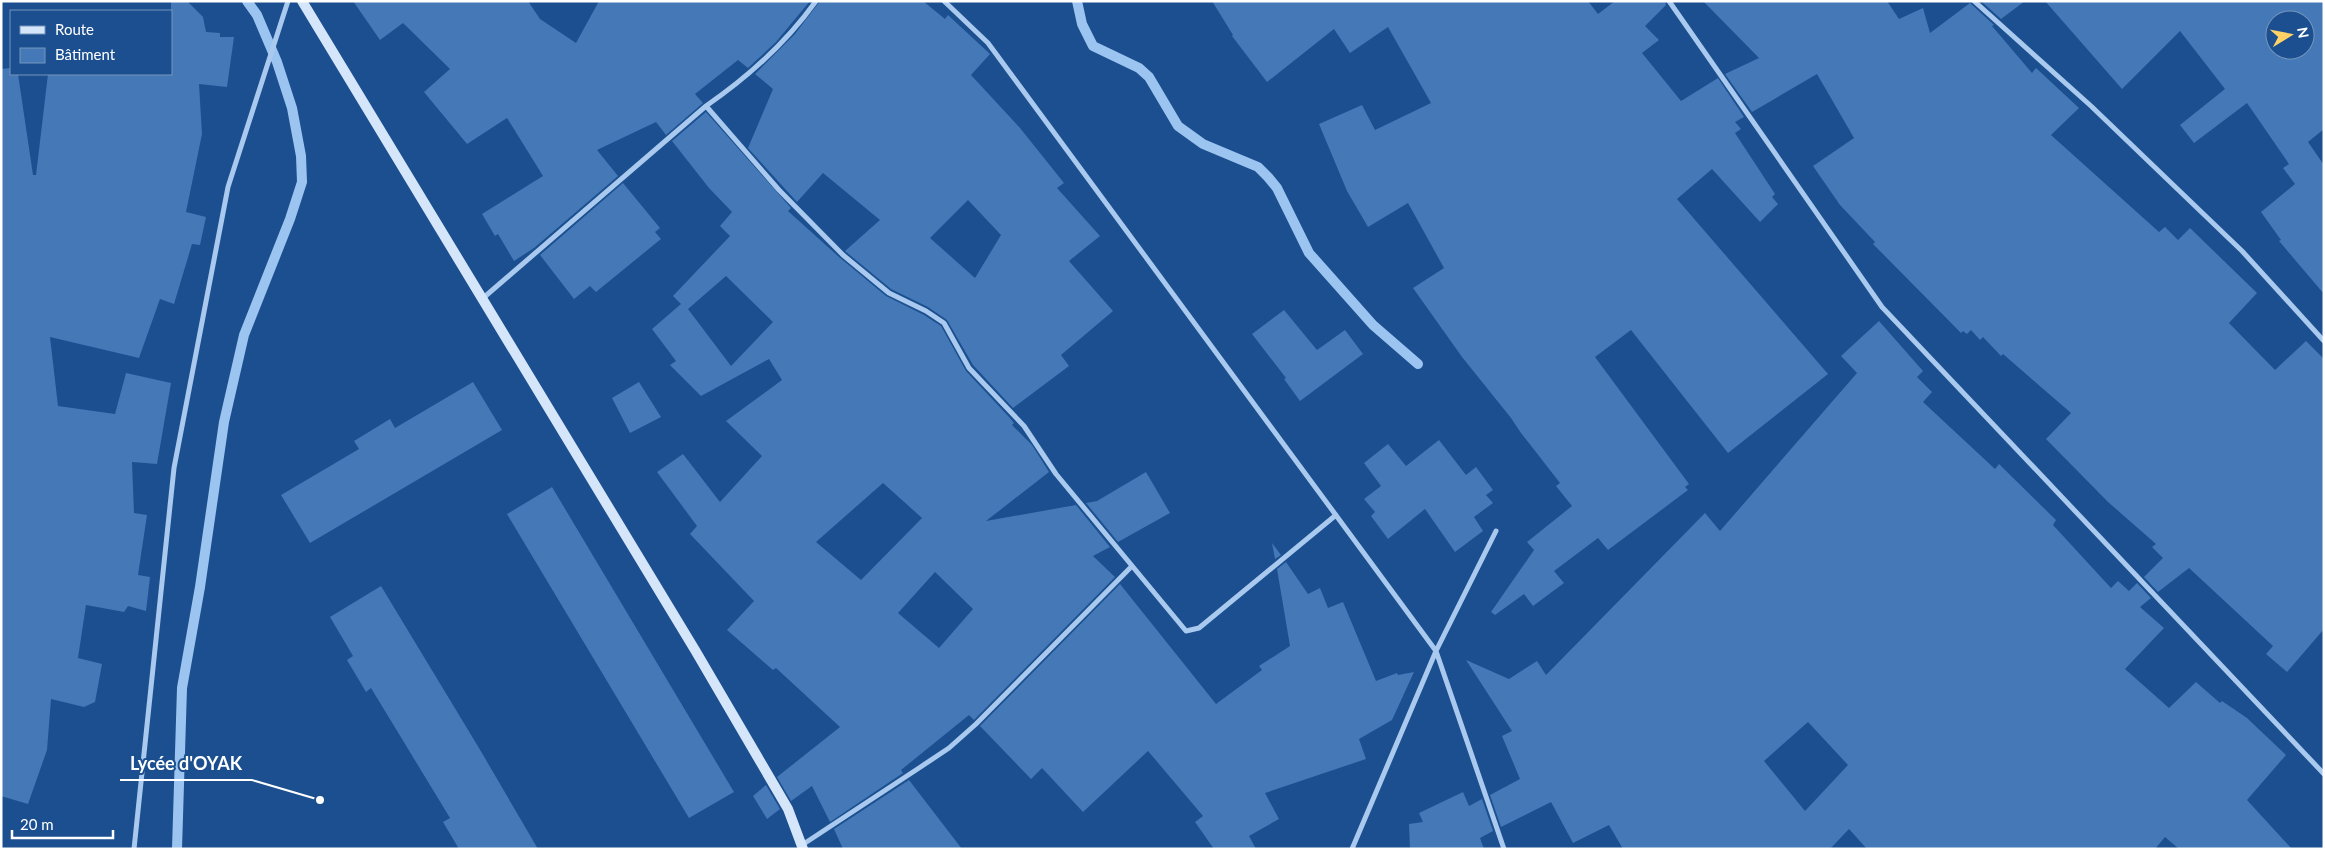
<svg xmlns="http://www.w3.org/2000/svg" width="2325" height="850" font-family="Lato,sans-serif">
<rect width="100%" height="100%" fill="#1b4f8f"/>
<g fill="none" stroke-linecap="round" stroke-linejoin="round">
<path stroke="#9cc4f0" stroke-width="10" d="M 1077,1 L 1082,24 L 1093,46 L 1139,68 L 1149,77 L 1178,126 L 1203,144 L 1258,167 L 1268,177 L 1277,188 L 1309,253 L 1373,325 L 1418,364
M 177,849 L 182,688 L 200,587 L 224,422 L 244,335 L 290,219 L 302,182 L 301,156 L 292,108 L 277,62 L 257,15 L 247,1"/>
</g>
<path fill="#4478b7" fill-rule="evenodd" d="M 171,1 L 187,1 L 203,17 L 206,32 L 220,33 L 220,37 L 234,37 L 227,87 L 199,84 L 202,134 L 186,212 L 206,217 L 200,245 L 192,244 L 174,304 L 160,299 L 139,358 L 50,337 L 58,406 L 115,414 L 126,373 L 171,383 L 157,464 L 132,462 L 134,513 L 147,515 L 138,575 L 150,577 L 146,611 L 128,606 L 124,612 L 86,605 L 78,658 L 102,664 L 95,702 L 84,707 L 51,699 L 47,750 L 28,804 L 1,796 L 1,69 L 11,68 L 11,74 L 18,74 L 33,175 L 36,175 L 48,74 L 171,74 Z
M 353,1 L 528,1 L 540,19 L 576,43 L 599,1 L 810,1 L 776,42 L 748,68 L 738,60 L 695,94 L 703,103 L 666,135 L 656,122 L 597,150 L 618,176 L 534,248 L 514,261 L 498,234 L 495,236 L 482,214 L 543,176 L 507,118 L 467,144 L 424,92 L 450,69 L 403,23 L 380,40 Z
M 820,1 L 923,1 L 945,19 L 948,15 L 990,54 L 971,75 L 1020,128 L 1064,183 L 1057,188 L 1100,236 L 1069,261 L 1113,311 L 1061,355 L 1069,366 L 1013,408 L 973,365 L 947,320 L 928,307 L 891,289 L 845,251 L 880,220 L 823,173 L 797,202 L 748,148 L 773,89 L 755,74 L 795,34 ZM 968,200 L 1001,235 L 975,278 L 930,238 Z
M 1212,1 L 1588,1 L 1598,14 L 1615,1 L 1665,1 L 1666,5 L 1645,26 L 1659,40 L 1642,53 L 1681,101 L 1718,78 L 1744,117 L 1735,122 L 1741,129 L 1735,133 L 1775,194 L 1772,197 L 1778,204 L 1760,222 L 1712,169 L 1677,199 L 1828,374 L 1728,453 L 1631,330 L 1595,357 L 1689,484 L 1685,487 L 1688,490 L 1608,550 L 1598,538 L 1554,571 L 1564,583 L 1533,606 L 1524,594 L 1495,615 L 1491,612 L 1534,550 L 1527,542 L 1572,506 L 1556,486 L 1560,483 L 1521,433 L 1511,418 L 1462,357 L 1413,288 L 1444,268 L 1408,203 L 1368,227 L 1347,191 L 1319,124 L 1362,105 L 1375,130 L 1431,103 L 1388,27 L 1350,53 L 1334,29 L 1267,82 L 1232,36 L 1233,35 Z
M 1703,1 L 1887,1 L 1899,19 L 1923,8 L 1930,33 L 1970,3 L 1994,25 L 1992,26 L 2032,73 L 2036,68 L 2079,108 L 2051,135 L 2159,232 L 2165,227 L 2178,240 L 2190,228 L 2257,293 L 2229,323 L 2275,370 L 2306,341 L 2324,359 L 2324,629 L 2287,672 L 2266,654 L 2273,646 L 2189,568 L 2158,592 L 2144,577 L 2163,558 L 2152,547 L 2156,544 L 2108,502 L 2046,439 L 2071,413 L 2003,354 L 2001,356 L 1983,337 L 1980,340 L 1971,330 L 1967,334 L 1963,331 L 1961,333 L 1873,244 L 1875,242 L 1840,205 L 1813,166 L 1854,138 L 1817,74 L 1752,112 L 1725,74 L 1759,58 Z
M 1981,1 L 2025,1 L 2001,19 Z
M 2045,1 L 2324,1 L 2324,129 L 2308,142 L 2324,165 L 2324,294 L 2279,241 L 2281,240 L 2261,212 L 2295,184 L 2283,168 L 2289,164 L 2247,103 L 2194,143 L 2180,125 L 2225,89 L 2180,31 L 2122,89 ZM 2275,20 L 2305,20 L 2305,50 L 2275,50 Z
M 706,112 L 791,208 L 788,211 L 839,257 L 886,296 L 924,315 L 941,326 L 966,371 L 1009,417 L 1014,423 L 1012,425 L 1032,445 L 1049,472 L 986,521 L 1076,505 L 1110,547 L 1093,556 L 1115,577 L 974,720 L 969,715 L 901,770 L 903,773 L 830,822 L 812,786 L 791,801 L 777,777 L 840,727 L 776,668 L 773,670 L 727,630 L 754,601 L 690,534 L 697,526 L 657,472 L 683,454 L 720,502 L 762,456 L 726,421 L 782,380 L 769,359 L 701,396 L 670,365 L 676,361 L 652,329 L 681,304 L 673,296 L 730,236 L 720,226 L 732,212 L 709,188 L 672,141 ZM 726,276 L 773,322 L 731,366 L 688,309 ZM 883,483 L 922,518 L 861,580 L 816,542 ZM 935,572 L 973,609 L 939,648 L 898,613 Z
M 623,183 L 660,228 L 655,232 L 661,239 L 596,292 L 590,286 L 574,299 L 540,255 Z
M 1284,310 L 1317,350 L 1345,330 L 1363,354 L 1300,401 L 1284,379 L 1286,378 L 1252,334 Z
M 1879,321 L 1923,371 L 1917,377 L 1932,392 L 1923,402 L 1995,469 L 1999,464 L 2056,520 L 2053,525 L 2111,588 L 2118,581 L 2129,591 L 2137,583 L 2151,598 L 2140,607 L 2164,628 L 2125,669 L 2169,708 L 2196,682 L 2220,703 L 2222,701 L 2247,718 L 2286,755 L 2247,800 L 2292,849 L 2179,849 L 2165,837 L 2155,849 L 1867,849 L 1849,829 L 1830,849 L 1623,849 L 1609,825 L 1573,843 L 1551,802 L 1501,827 L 1490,795 L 1520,779 L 1502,736 L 1512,731 L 1466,660 L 1509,679 L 1537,661 L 1546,675 L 1705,513 L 1720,531 L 1857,373 L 1841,356 ZM 1808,722 L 1848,765 L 1805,811 L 1764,761 Z
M 473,382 L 502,430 L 310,543 L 281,495 L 359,449 L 354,441 L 390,419 L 395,428 Z
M 639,382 L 661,417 L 630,433 L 612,398 Z
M 1439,440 L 1466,475 L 1476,467 L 1493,490 L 1486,495 L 1493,503 L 1474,517 L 1483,531 L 1455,552 L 1425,509 L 1388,539 L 1371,516 L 1375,512 L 1364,499 L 1381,486 L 1364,463 L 1388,444 L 1406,466 Z
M 1146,472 L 1170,513 L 1118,542 L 1086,503 L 1097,501 Z
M 552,487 L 734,792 L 689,818 L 507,514 Z
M 1272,543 L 1281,555 L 1275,559 Z
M 1286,562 L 1308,594 L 1320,588 L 1328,608 L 1343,602 L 1376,681 L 1397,673 L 1398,675 L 1414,672 L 1392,720 L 1359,739 L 1366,759 L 1265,793 L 1279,819 L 1249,836 L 1256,849 L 1214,849 L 1195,822 L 1203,816 L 1148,751 L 1083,812 L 1042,768 L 1031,779 L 980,726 L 1120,584 L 1216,704 L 1262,670 L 1259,666 L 1290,646 L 1277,569 Z
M 381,586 L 479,748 L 538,849 L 459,849 L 443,822 L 450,818 L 371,688 L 366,692 L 347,660 L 353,656 L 330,617 Z
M 909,780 L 962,849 L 843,849 L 834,829 Z
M 766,785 L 780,809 L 767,819 L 753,796 Z
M 1463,792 L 1469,806 L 1482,799 L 1493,831 L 1480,838 L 1484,849 L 1410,849 L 1409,824 L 1423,822 L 1419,813 Z"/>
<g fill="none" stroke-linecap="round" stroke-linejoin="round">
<path stroke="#a9c9ee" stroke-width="5" d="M 944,1 L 988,43 L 1436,651 L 1504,849
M 1669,1 L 1882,307 L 2324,774
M 1974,1 L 2091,106 L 2242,251 L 2324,341
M 706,106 L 779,190 L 843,255 L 889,293 L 926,311 L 944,323 L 969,368 L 1024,426 L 1056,474 L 1186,631 L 1199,628 L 1336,515
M 482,299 L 706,106 C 748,77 786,43 816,1
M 802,845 L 919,768 L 949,748 L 976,724 L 1132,566
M 134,849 L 174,468 L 228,187 L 288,1
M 1352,849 L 1436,651 L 1496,531"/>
<path stroke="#d6e6fa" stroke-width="10" d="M 302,1 L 695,650 L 788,809 L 803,849"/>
</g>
<path fill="none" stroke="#fff" stroke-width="2" d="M320 800L252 780H120"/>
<circle fill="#fff" stroke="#1b4f8f" stroke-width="2" cx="320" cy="800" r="5"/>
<g font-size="18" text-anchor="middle" font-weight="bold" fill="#fff" stroke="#1b4f8f" stroke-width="4" stroke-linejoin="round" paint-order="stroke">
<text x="186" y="770">Lycée d'OYAK</text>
</g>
<rect width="2325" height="850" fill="none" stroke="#ffffff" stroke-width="5"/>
<rect x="10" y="10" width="162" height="65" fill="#1b4f8f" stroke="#7695bc"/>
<rect x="20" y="26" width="25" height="8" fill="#d6e6fa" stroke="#7695bc"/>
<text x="55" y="35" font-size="15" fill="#ffffff">Route</text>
<rect x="20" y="48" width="25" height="15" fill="#4478b7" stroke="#7695bc"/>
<text x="55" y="60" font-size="15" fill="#ffffff">Bâtiment</text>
<g transform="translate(2290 35) rotate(80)"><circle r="24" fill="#1b4f8f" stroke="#7695bc"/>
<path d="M0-4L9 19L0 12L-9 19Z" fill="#ffd166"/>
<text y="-8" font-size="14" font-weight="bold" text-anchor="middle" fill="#ffffff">N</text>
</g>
<path d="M12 830v8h101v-8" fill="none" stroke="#ffffff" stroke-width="2.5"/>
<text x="20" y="830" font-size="15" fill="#ffffff" stroke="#1b4f8f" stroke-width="4" paint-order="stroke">20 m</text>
</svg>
